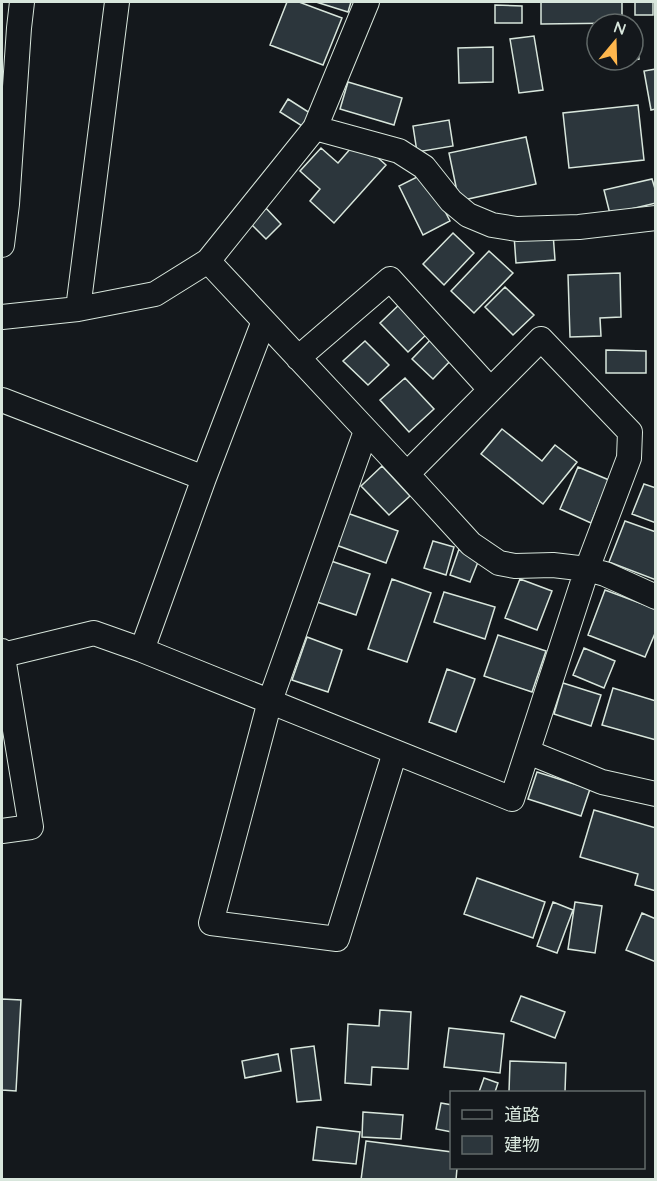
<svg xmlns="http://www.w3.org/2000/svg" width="657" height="1181" font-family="Quicksand,'Noto Sans JP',sans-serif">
<rect width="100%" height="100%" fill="#14181c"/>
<path fill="#2c363c" stroke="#d8e6dc" stroke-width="1.5" d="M 287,2 L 299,2 L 342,18 L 323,65 L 270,45 Z
M 316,2 L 351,2 L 348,12 Z
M 541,2 L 622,2 L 622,23 L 541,24 Z
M 635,2 L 653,2 L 653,15 L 635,15 Z
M 495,5 L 522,6 L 522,23 L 495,23 Z
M 633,25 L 636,25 L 639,59 L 633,60 Z
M 534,36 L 543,90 L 519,93 L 510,39 Z
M 493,47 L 493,82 L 459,83 L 458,48 Z
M 656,69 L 656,109 L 651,110 L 644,71 Z
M 348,82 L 402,98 L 394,125 L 340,109 Z
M 288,99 L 310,113 L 302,126 L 280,112 Z
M 638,105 L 644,160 L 569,168 L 563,113 Z
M 449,120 L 453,146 L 417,152 L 413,126 Z
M 526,137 L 536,184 L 459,201 L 449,153 Z
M 358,140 L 386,165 L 334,223 L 310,201 L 320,189 L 300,171 L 321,148 L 338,163 Z
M 425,173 L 450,221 L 423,235 L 399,186 Z
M 652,179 L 656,192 L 656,203 L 610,214 L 604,190 Z
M 263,205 L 281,224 L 266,239 L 247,220 Z
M 453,233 L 474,253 L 444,285 L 423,264 Z
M 553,233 L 555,260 L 516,263 L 514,235 Z
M 489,251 L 513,273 L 474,313 L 451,291 Z
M 620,273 L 621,317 L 600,318 L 601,336 L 570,337 L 568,275 Z
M 505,287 L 534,315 L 513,335 L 485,307 Z
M 402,302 L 430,331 L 408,352 L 380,323 Z
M 433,337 L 454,357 L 433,379 L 412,359 Z
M 365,341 L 389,365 L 368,385 L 343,361 Z
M 606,350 L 646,351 L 646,373 L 606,373 Z
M 405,378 L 434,409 L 409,432 L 380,400 Z
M 502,429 L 542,461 L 555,445 L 577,462 L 543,504 L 481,454 Z
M 382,466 L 410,496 L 389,515 L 361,486 Z
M 578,467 L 609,480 L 591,523 L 560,509 Z
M 644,484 L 656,488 L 656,523 L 632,514 Z
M 347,513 L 398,531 L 386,563 L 336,545 Z
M 625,521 L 656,532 L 656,580 L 609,562 Z
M 433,541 L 454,547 L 446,575 L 424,568 Z
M 459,549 L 480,557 L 470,582 L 450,575 Z
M 331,561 L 370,574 L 356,615 L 317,602 Z
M 392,579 L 431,593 L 407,662 L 368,649 Z
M 520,579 L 552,591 L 537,630 L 505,618 Z
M 605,590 L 656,609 L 656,631 L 645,657 L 588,635 Z
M 444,592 L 495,607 L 485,639 L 434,622 Z
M 498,635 L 546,651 L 532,692 L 484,676 Z
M 307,637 L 342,650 L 328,692 L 292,680 Z
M 584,648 L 615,661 L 604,688 L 573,675 Z
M 447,669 L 475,679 L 456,732 L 429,722 Z
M 563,683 L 601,695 L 591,726 L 554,714 Z
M 613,688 L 656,701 L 656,740 L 602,725 Z
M 537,772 L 590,789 L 581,816 L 528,799 Z
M 594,810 L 656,828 L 656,891 L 635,885 L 638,874 L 580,857 Z
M 477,878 L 545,902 L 533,938 L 464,914 Z
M 553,902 L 573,910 L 557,953 L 537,946 Z
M 575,902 L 602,906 L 595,953 L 568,949 Z
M 642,913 L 656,919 L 656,962 L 626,950 Z
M 521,996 L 565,1012 L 555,1038 L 511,1021 Z
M 2,999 L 21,1000 L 16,1091 L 2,1090 Z
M 380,1010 L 411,1012 L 408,1069 L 372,1067 L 371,1085 L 345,1083 L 348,1024 L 379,1026 Z
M 449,1028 L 504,1034 L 500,1073 L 444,1067 Z
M 314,1046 L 321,1100 L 297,1102 L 291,1049 Z
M 278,1054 L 281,1071 L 245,1078 L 242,1061 Z
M 510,1061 L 566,1063 L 565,1092 L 509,1092 Z
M 484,1078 L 498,1083 L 495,1092 L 479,1092 Z
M 441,1103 L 452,1105 L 452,1132 L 436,1129 Z
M 363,1112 L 403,1115 L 401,1139 L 362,1137 Z
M 317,1127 L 360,1132 L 356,1164 L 313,1160 Z
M 366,1141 L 452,1152 L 452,1168 L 457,1168 L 456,1180 L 361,1180 Z"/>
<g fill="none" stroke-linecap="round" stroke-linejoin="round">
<defs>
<path id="minor" d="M 315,128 L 399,151 L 424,167 L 451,201 L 468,215 L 492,225 L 517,229 L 579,227 L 656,218
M 2,245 L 7,204 L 19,28 L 22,2
M 208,261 L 407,474 L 471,544 L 499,563 L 515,566 L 553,565 L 587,569 L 605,574 L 656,597
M 78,309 L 117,2
M 2,317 L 78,309 L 155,294 L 208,261 L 315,128 L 367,2
M 264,321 L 204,478 L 142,650 L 512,799 L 587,569 L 629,458 L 630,432 L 541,339 L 407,474
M 298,358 L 390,279 L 490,389
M 2,400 L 204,478
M 366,431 L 270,701 L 211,923 L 337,939 L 395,752
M 2,651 L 31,827 L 2,831
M 3,655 L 94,633 L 142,650
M 528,752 L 602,782 L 656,794"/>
</defs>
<use href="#minor" stroke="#d8e6dc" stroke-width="26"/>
<use href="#minor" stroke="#14181c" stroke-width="24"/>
</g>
<rect width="657" height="1181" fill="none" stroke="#d8e6dc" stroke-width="6"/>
<rect x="450" y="1091" width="195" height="78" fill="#14181c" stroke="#626a69" stroke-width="1.5"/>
<rect x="462" y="1110" width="30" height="9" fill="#14181c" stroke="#626a69" stroke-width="1.5"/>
<text x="504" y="1121" font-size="18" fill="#d8e6dc">道路</text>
<rect x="462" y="1136" width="30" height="18" fill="#2c363c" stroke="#626a69" stroke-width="1.5"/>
<text x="504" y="1151" font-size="18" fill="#d8e6dc">建物</text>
<g transform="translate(615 42) rotate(19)"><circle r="28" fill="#14181c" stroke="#626a69" stroke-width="1.5"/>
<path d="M0-4.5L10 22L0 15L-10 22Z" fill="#ffb74d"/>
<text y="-9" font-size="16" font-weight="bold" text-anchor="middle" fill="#d8e6dc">N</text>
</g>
</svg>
